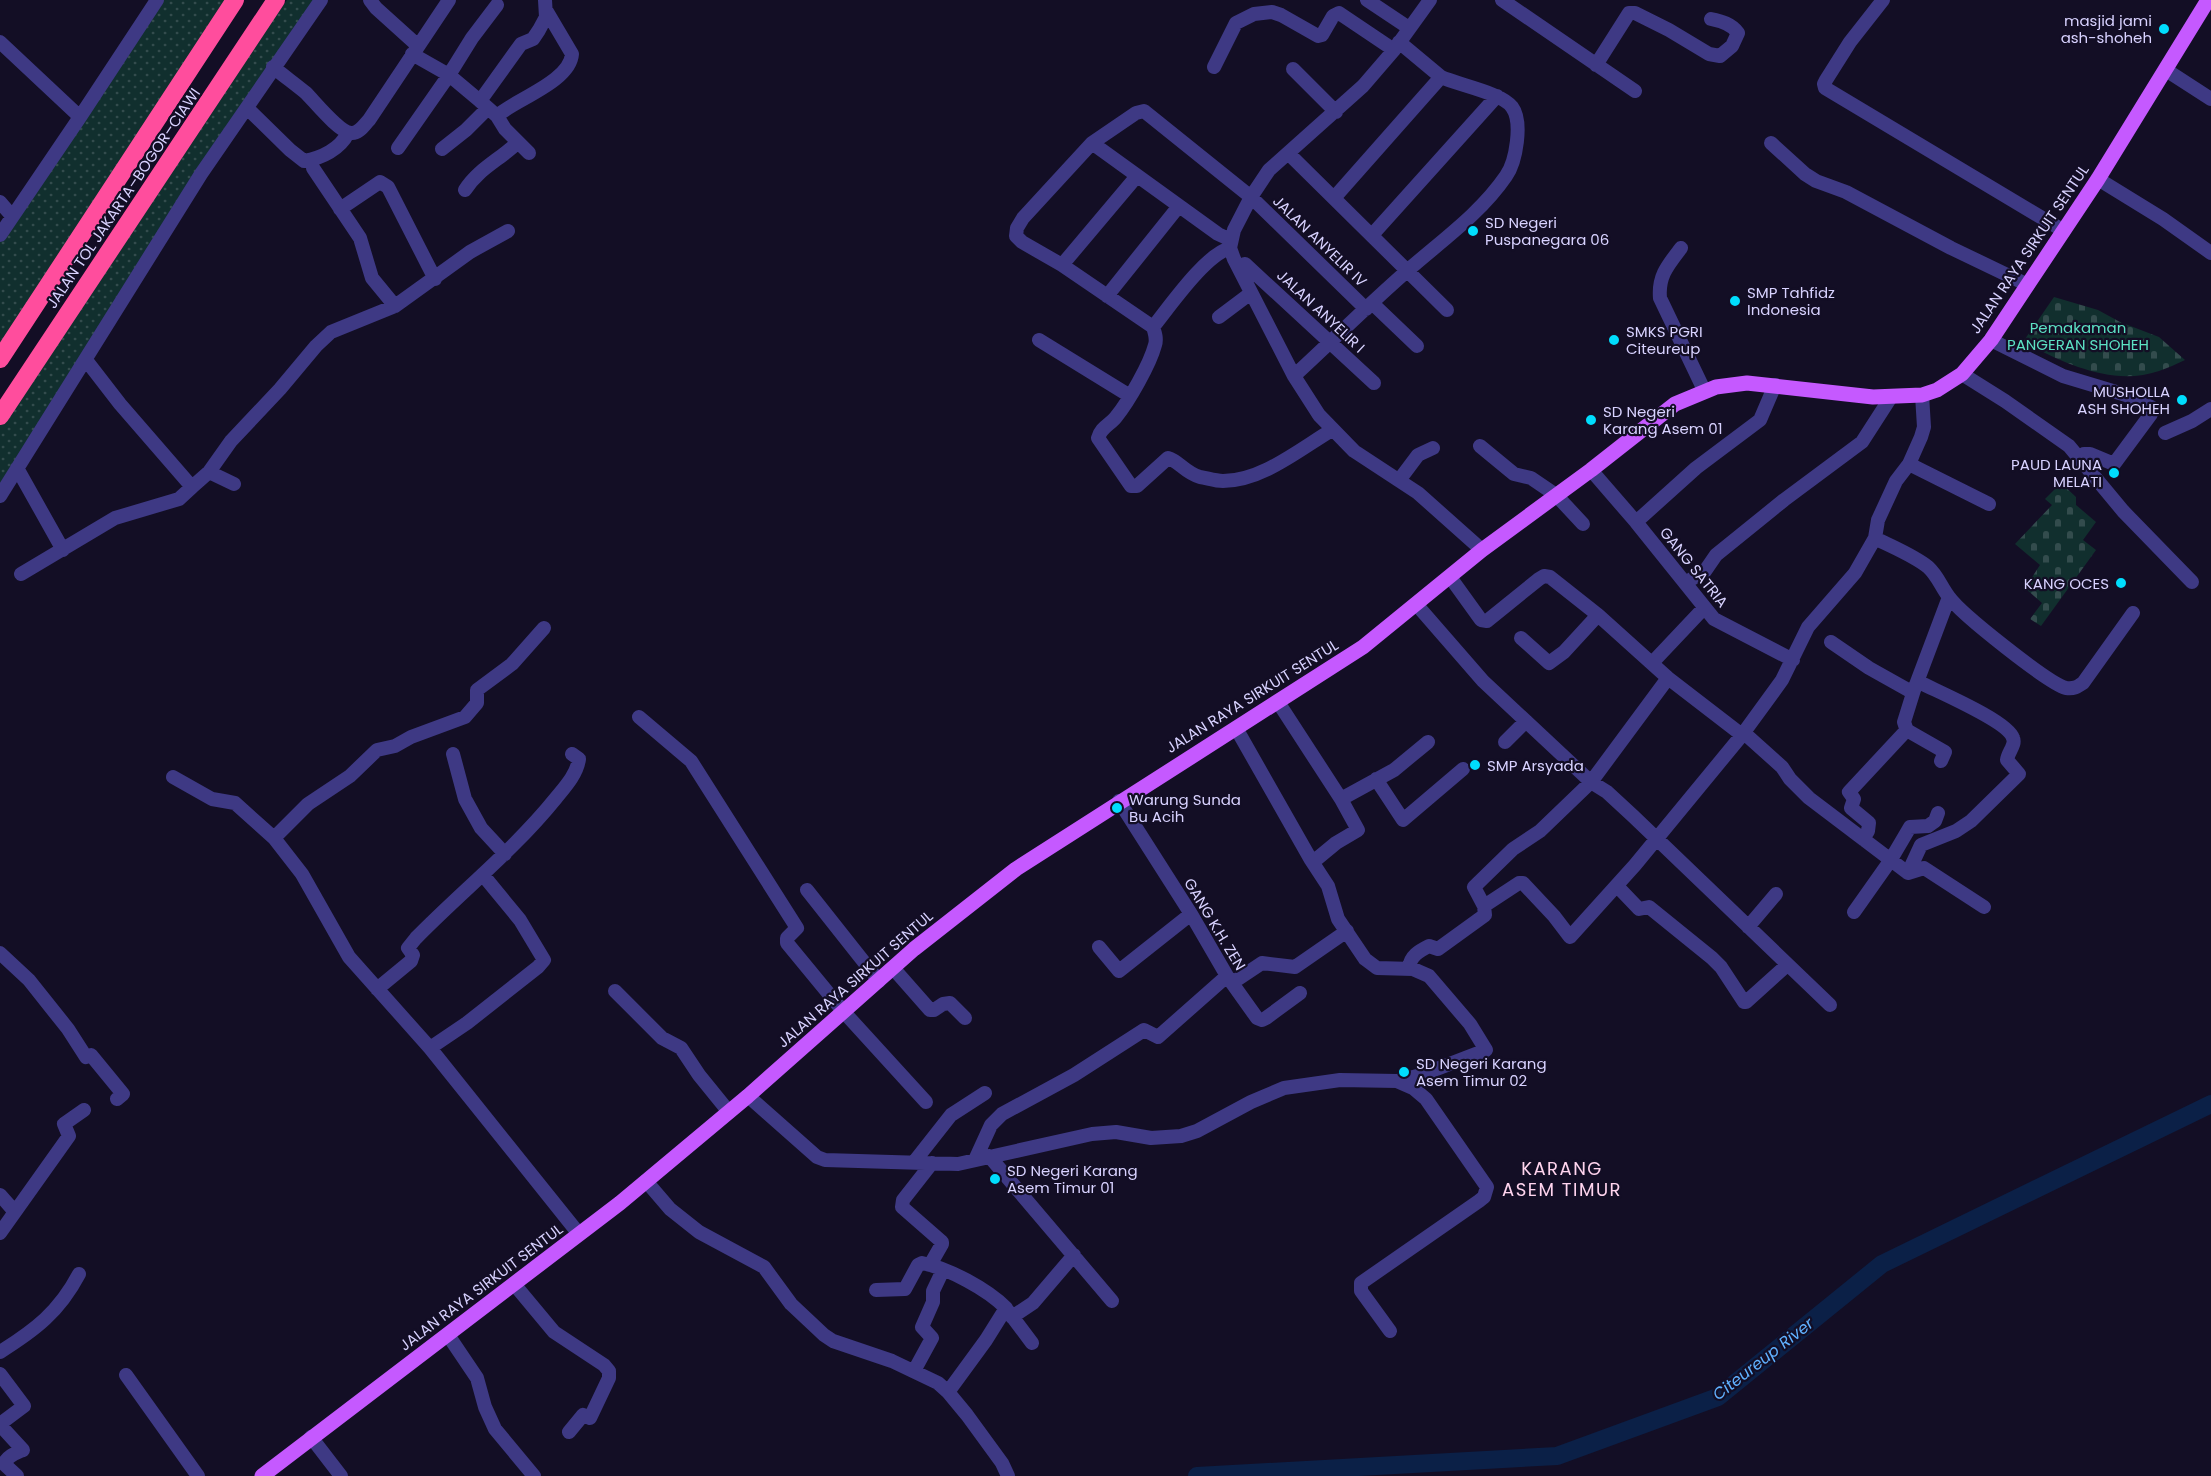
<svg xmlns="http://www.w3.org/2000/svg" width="2211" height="1476" font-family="Poppins,sans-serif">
<defs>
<pattern id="grass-dots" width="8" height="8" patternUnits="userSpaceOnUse" patternTransform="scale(1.5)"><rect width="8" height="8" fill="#112f2e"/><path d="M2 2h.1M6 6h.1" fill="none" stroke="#334c4d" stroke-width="1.8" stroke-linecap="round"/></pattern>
<pattern id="cemetery-stones" width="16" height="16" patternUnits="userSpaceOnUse" patternTransform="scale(1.5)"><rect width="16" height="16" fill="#112f2e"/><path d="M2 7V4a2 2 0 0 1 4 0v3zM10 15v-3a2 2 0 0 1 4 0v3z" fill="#334c4d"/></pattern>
</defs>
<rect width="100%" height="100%" fill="#130e25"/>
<path fill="url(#grass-dots)" d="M 157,0 L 235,0 L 0,359 L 0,231 Z
M 287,0 L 321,0 L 0,494 L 0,416 L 52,337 Z"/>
<path fill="url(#cemetery-stones)" d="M 2054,297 L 2098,310 L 2120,322 L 2159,337 L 2185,360 C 2176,364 2168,368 2159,371 C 2112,387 2064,363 2023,342 Z
M 2061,483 L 2076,497 L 2076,505 L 2096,522 L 2083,540 L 2096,550 L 2041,626 L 2030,619 L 2042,603 L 2025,588 L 2040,565 L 2015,544 L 2052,505 L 2045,499 Z"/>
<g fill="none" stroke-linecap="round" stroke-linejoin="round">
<path stroke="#0b2047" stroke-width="18" d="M 1197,1476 L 1557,1456 L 1718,1397 L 1882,1264 L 2211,1104"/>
<path stroke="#3e3984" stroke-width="14" d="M 370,0 L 376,8 L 417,45
M 1367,0 L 1409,28
M 1430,0 L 1394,50 L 1363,86 L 1269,170 L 1251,197 L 1234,230 L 1230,248 L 1234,259 L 1294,376 L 1319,415 L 1354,451 L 1418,493 L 1482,550
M 1502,0 L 1635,91
M 1883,0 L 1850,42 L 1826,80 L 1824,84 L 1825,88 L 2064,231
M 0,42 L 80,117
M 1399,42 L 1441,77
M 412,54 L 449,75 L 480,101 L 497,116 L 505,129 L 529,153
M 1596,65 L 1629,13 L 1635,13 L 1669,30 L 1709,54 L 1720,56 L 1732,46 L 1738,33 C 1732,24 1721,21 1711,19
M 273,67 C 284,76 295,84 306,93 C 315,102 339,132 351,133 C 359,134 364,125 369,120 L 449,0
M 1214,67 L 1236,23 L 1254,14 L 1272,12 L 1281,15 L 1318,36 L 1322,35 L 1333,16 L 1339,13 L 1394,50
M 1293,69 L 1336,112
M 2166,70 L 2211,99
M 480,101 L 521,44 L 533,39 L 539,30 L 546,17 L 545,0
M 247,108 L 290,150 L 304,161 C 322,158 340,149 348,133
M 497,116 C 514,100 570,82 572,54 L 546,10
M 1092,143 L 1218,234 L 1231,240
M 1771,143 L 1805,174 L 1816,181 L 1846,192 L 1951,248 L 2028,285
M 398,148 L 449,75 L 472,38 L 497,5
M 442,149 L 466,130 L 487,109
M 1288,153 L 1447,310
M 313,168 L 360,238 L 372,278 L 395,306
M 2098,179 L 2163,219 L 2211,253
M 465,190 C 478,169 501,159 518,142
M 0,202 L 12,216
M 340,209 L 380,182 L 388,187 L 435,279
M 0,235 L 80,117 L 157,0
M 1372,235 L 1497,96
M 1230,248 C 1205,255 1170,306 1153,327 L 1062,265 L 1022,242 L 1016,236 L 1017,228 L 1023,218 L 1092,143 L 1136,113 L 1144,111 L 1251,197 L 1366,309
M 1681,248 C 1668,265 1658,276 1660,298 L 1704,390
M 1245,264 L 1374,383
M 1062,265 L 1137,176
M 1107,296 L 1179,206
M 1372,303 L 1417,346
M 1219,317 L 1251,293
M 1153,327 C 1155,333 1157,339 1155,345 C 1150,364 1129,401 1116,417 C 1110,425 1101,427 1098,438 L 1131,486 L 1137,486 L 1168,458 C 1179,461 1185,473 1200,477 C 1207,478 1215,481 1223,481 C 1262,481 1300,449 1332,430
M 1039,340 L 1130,396
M 1991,340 L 2063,376 L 2126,395 L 2151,407 L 2151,414 L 2114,464 L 2090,454 L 2084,454 L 2082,460
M 86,360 L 120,404 L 192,487 L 209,472 L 234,484
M 1962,374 L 2005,401 L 2069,446 L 2123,511 L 2192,582
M 1294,376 C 1332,341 1368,305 1407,271 C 1441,241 1480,214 1506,176 C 1516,162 1523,122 1512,107 C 1502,93 1459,85 1441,77 L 1334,198
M 2165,433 L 2192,421 L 2211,409
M 1480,446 L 1514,474 L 1531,478 L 1556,495 L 1583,524
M 1909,464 L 1989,504
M 17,468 L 63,550
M 1591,470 L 1636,522 L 1714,619 L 1793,660
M 209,472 L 231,441 L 280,389 L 316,346 L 331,332 L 395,306 L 470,252 L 508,231
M 1400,479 L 1418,455 L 1433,448
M 0,496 L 201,174 L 321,0
M 1636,522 L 1696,468 L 1760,420 L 1775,385
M 1875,538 C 1892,547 1913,555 1928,567 C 1938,576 1941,587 1949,597 C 1961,614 2048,683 2066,688 C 2074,689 2077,687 2083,683 L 2133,613
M 21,574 L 115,518 L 179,499 L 192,487
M 1450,577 L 1481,620 L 1487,621 L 1539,579 L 1544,576 L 1550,577 L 1598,615 L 1668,678 L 1742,735
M 1685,583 L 1705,571 L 1716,555 L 1784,500 L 1862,442 L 1891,397
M 1416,604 L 1483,681 L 1591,782 L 1607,792 L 1633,816 L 1830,1005
M 1521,638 L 1549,663 L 1564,652 L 1598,615
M 1831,642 L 1869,668 L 1910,691 L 1914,690 L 1949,597
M 1652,663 L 1703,609
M 1278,702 L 1341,799 L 1358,830 L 1336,843 L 1313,862
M 639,717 L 691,761 L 797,928 L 787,938 L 787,943 L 843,1011 L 926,1102
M 1236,728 L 1311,860 L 1328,886 L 1338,919 L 1365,959 L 1377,968 L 1413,969 L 1429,976 L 1470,1024 L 1486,1050 L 1421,1075 L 1397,1081
M 1907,731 L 1904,722 L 1914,690
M 1743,732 L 1782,767 L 1790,779 L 1809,798 L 1908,873 L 1924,868 L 1984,907
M 1505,742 L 1526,721
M 453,754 L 465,799 L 481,828 L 505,854
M 173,777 L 212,799 L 235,803 L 274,838 L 302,874 L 349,957 L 430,1048 L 579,1234
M 1376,779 L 1403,820 L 1463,769
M 1341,799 L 1394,770 L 1428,742
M 1119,801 L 1191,914 L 1227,976 L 1257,1018 L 1262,1020 L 1266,1018 L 1300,993
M 274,838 L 308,804 L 350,776 L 377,750 L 395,746 L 411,737 L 465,717 L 477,703 L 477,690 L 512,664 L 544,628
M 1863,839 L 1868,831 L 1869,823 L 1851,808 L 1854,799 L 1849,792 L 1903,734 L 1907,731 L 1910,732 L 1945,752 L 1941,761
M 1908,873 L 1921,845 L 1956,831 L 1971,821 L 2019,774 L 2007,760 C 2008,752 2016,745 2013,738 C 2008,721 1936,691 1919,682
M 1617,886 L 1639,909 L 1649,907 L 1712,958 L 1721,967 L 1744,1002 L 1746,1002 L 1787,965
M 807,890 L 879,981
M 1484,906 L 1519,883 L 1523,883 L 1554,916 L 1570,937 L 1635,865 L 1742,735 L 1782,680 L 1808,627 L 1855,573 L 1875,538 L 1878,520 L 1896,481 L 1909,464 L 1921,437 L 1924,427 L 1922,395
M 1854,912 L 1890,861 L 1910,827 L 1928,826 L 1935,821 L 1938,813
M 1748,927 L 1776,894
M 1099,947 L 1119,971 L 1191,914
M 0,953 L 29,980 L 68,1029 L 86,1057 L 91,1055 L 123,1094 L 117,1099
M 893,968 L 930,1010 L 934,1010 L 943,1004 L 950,1003 L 965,1018
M 1409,968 C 1410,956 1419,951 1429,946 L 1438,949 L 1485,915 L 1484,906 L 1474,887 L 1513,849 L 1540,831 L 1591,782 L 1668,678
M 1232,983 L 1262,963 L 1295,967 L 1347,931
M 377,989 L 411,961 L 413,955 L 408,948 L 416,938 C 462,891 514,850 556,798 C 565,787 577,774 579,759 L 572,754
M 615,991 L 662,1038 L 681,1048 L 699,1075 L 729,1112
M 430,1048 L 467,1023 L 538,967 L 544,960 L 520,920 L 483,875
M 748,1096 L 817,1157 L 825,1160 L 958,1164 L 1092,1134 L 1116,1132 L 1151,1138 L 1181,1136 L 1197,1131 L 1251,1102 L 1284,1088 L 1340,1080 L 1397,1081 L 1413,1088 L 1426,1099 L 1487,1187 L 1484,1197 L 1479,1201 L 1361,1283 L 1361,1291 L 1390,1331
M 989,1156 L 1112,1301
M 975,1160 L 991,1125 L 1002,1114 L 1074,1075 L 1144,1030 L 1158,1037 L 1227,976
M 914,1162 L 951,1115 L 985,1093
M 646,1181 L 670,1209 L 699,1232 L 764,1267 L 791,1304 L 824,1335 L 833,1341 L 892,1361 L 938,1383 L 948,1392 L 967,1415 L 1002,1463 L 1008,1476
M 0,1195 L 15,1212
M 0,1233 L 69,1136 L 64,1124 L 84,1110
M 930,1265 L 942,1244 L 942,1242 L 902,1207 L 903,1200 L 932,1163
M 514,1284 L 554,1332 L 604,1365 L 609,1371 L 609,1378 L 590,1418 L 583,1415 L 569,1432
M 876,1290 L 905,1289 L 918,1265 L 922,1263 C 948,1268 987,1289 1006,1308 L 986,1340 L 948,1392
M 1008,1311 L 1032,1343
M 1012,1317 L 1033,1303 L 1074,1255
M 448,1335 L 477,1378 L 485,1407 L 495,1429 L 534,1476
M 0,1352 C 35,1330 59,1312 79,1274
M 914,1371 L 932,1338 L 922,1327 L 933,1302 L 933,1291 L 943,1270
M 0,1374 L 24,1406 L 0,1424
M 126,1375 L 198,1476
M 0,1425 L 23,1450 C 16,1453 7,1456 4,1464 L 17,1476
M 311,1437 L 341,1476"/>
<path stroke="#c559ff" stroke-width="15" d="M 262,1476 L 620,1203 L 748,1096 L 914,949 L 1016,869 L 1363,647 L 1482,550 L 1591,470 L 1675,404 L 1716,387 L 1747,383 L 1873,397 L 1922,395 L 1937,390 L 1962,374 L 1991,340 L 2098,179 L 2208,0"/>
<path stroke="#ff4d9d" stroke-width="18" d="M 0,359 L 235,0
M 0,416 L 276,0"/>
</g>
<g fill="#00ddfd" stroke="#130e25" stroke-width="2">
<circle cx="2164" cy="29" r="6"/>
<circle cx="1473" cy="231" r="6"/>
<circle cx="1735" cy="301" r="6"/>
<circle cx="1614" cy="340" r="6"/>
<circle cx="2182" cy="400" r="6"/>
<circle cx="1591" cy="420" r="6"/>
<circle cx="2114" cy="473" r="6"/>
<circle cx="2121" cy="583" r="6"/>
<circle cx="1475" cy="765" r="6"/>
<circle cx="1117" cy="808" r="6"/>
<circle cx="1404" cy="1072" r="6"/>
<circle cx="995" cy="1179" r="6"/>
</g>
<g text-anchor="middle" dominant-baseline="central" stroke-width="4.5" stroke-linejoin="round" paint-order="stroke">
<g font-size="15" fill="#d8d2ff" stroke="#130e25" text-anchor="start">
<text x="2152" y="20" text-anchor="end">masjid jami<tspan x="2152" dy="17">ash-shoheh</tspan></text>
<text x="1485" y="222">SD Negeri<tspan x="1485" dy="17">Puspanegara 06</tspan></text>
<text x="1747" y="292">SMP Tahfidz<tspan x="1747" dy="17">Indonesia</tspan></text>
<text x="1626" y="331">SMKS PGRI<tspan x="1626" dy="17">Citeureup</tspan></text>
<text x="2170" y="391" text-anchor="end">MUSHOLLA<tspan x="2170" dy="17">ASH SHOHEH</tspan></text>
<text x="1603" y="411">SD Negeri<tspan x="1603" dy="17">Karang Asem 01</tspan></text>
<text x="2102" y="464" text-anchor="end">PAUD LAUNA<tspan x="2102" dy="17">MELATI</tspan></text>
<text x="2109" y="583" text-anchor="end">KANG OCES</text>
<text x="1487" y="765">SMP Arsyada</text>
<text x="1129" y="799">Warung Sunda<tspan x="1129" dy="17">Bu Acih</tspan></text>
<text x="1416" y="1063">SD Negeri Karang<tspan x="1416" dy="17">Asem Timur 02</tspan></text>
<text x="1007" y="1170">SD Negeri Karang<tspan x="1007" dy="17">Asem Timur 01</tspan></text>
</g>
<g font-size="15" fill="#d8d2ff" stroke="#130e25">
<text transform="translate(123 198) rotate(-56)">JALAN TOL JAKARTA–BOGOR–CIAWI</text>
<text transform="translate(1320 241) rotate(44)">JALAN ANYELIR IV</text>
<text transform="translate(2029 249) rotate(-56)">JALAN RAYA SIRKUIT SENTUL</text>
<text transform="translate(1321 311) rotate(43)">JALAN ANYELIR I</text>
<text transform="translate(1694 567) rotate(51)">GANG SATRIA</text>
<text transform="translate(1252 696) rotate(-32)">JALAN RAYA SIRKUIT SENTUL</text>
<text transform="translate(1215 924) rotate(59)">GANG K.H. ZEN</text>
<text transform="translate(855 979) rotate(-41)">JALAN RAYA SIRKUIT SENTUL</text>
<text transform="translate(481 1287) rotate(-37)">JALAN RAYA SIRKUIT SENTUL</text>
</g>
<g font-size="15" fill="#5ce1c3" stroke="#130e25">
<text x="2078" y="327">Pemakaman<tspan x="2078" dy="17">PANGERAN SHOHEH</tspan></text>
</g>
<g font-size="16" font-style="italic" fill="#60b1ff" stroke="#130e25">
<text transform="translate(1763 1359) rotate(-38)">Citeureup River</text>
</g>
<g font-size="18" letter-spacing="1.5" fill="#ffd4ee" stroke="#130e25">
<text x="1562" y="1168">KARANG<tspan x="1562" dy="21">ASEM TIMUR</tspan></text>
</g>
</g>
</svg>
